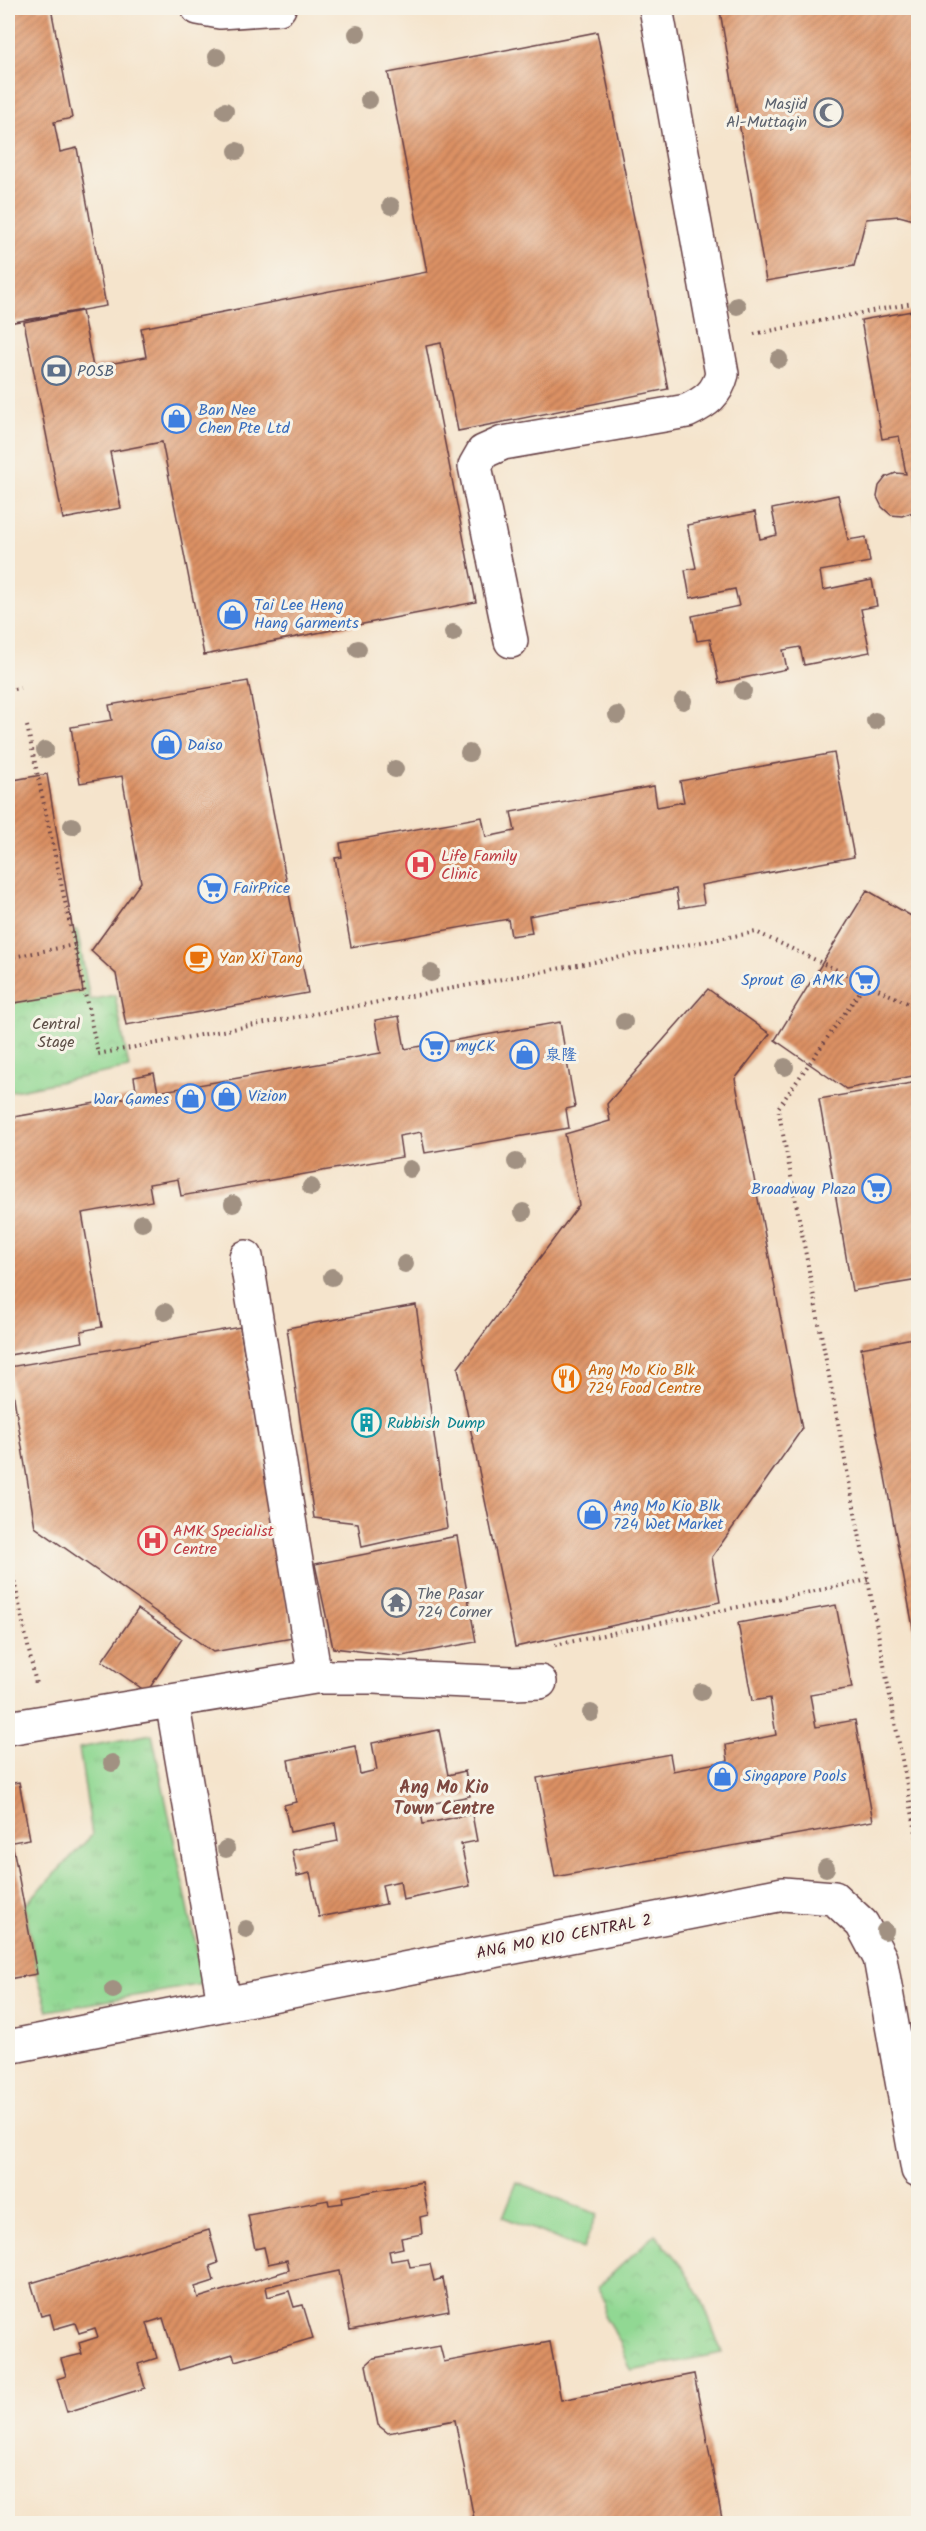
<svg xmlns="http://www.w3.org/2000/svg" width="926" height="2531" font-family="Kalam,'LXGW WenKai TC',sans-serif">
<defs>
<pattern id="grass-tufts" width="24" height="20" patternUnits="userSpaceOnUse" patternTransform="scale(1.5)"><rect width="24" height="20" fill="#91d893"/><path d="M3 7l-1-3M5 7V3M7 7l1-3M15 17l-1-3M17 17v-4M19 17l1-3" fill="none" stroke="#7fb97f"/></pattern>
<pattern id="park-crowns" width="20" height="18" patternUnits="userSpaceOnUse" patternTransform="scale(1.5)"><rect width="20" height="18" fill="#91d893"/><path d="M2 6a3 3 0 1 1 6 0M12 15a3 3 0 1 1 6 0" fill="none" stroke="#7fb97f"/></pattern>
<pattern id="building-hatch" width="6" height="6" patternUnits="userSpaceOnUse" patternTransform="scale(1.5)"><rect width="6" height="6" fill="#dc9164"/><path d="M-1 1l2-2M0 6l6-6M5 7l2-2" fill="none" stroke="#b47653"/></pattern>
</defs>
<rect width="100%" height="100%" fill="#f7f3e8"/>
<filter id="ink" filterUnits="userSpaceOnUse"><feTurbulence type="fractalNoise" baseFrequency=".0167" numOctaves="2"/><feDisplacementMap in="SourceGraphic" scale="12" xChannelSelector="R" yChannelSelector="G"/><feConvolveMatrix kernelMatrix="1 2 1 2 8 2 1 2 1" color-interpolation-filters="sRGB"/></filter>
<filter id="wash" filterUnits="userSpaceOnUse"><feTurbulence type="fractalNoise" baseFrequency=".008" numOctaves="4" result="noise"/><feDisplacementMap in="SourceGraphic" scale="24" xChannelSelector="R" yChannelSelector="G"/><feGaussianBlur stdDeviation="1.35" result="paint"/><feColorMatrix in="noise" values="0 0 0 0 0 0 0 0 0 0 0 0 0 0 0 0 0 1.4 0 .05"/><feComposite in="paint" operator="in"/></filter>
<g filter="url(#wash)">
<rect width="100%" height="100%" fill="#f5e4cc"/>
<path fill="url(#grass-tufts)" stroke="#6e7c5f" stroke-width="1.5" d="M 152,1734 L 204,1984 L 48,2011 L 37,1974 L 25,1905 L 92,1835 L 79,1748 Z"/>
<path fill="url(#park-crowns)" stroke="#6e7c5f" stroke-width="1.5" d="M 77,930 L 90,1000 L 115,995 L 129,1068 L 8,1092 L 8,943 Z
M 655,2234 L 683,2267 L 702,2300 L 722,2353 L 631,2371 L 619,2340 L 604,2315 L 605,2301 L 597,2288 Z"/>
<path fill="#91d893" stroke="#6e7c5f" stroke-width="1.5" d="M 517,2182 L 597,2214 L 583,2249 L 503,2217 Z"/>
<g id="blocks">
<path fill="url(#building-hatch)" d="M 8,8 L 51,8 L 72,118 L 54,122 L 60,152 L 77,148 L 106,306 L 8,323 Z
M 736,8 L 918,8 L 918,221 L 899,216 L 866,219 L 854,266 L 766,281 L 720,11 Z
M 597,32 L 668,389 L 458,431 L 441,343 L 426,346 L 476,602 L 204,655 L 162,442 L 110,452 L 121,508 L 63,519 L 24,322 L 82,311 L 93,367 L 146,357 L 141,328 L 427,272 L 388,73 Z
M 918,310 L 918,537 L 917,538 L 913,512 L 902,516 L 891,515 L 882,507 L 877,497 L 879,486 L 886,477 L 896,473 L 906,474 L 899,436 L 882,439 L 861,320 Z
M 838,495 L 848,540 L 866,537 L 870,562 L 820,571 L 823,590 L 872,580 L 877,606 L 861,609 L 870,652 L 804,665 L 800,647 L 783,650 L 787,669 L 719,683 L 710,639 L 697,641 L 692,616 L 739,606 L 735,589 L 690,598 L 685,570 L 696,568 L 687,525 L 755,512 L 760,539 L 777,535 L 772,509 Z
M 248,681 L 308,993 L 126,1025 L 116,974 L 91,951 L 141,882 L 122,776 L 80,783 L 71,727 L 112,720 L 109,705 Z
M 834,753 L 854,857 L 701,885 L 704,904 L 679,908 L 676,889 L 529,916 L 532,933 L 511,936 L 508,919 L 351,947 L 335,858 L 342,857 L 340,843 L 482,817 L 486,837 L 515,831 L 511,812 L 654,786 L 657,807 L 684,802 L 680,781 Z
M 47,774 L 83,992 L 8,1004 L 8,781 Z
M 867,890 L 918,920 L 918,1075 L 846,1089 L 775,1040 Z
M 708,989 L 770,1034 L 735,1079 L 802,1429 L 712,1557 L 720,1602 L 515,1647 L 458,1368 L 579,1205 L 565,1134 L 610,1121 L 607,1104 Z
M 399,1016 L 405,1049 L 560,1022 L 575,1107 L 566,1109 L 569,1128 L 425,1153 L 421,1132 L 399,1136 L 402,1157 L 181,1196 L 178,1179 L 149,1184 L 152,1201 L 82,1213 L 102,1327 L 81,1331 L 83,1342 L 9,1355 L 8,1118 L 137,1096 L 134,1077 L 154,1073 L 158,1092 L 381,1053 L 375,1020 Z
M 918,1082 L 918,1280 L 852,1291 L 819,1099 Z
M 416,1305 L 447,1528 L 362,1547 L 358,1523 L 314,1518 L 287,1328 Z
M 240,1327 L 293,1638 L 213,1652 L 35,1527 L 9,1367 Z
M 918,1337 L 918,1649 L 917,1649 L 861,1348 Z
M 457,1536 L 476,1642 L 402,1656 L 333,1648 L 315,1564 Z
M 836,1605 L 852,1688 L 810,1695 L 816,1727 L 855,1720 L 873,1821 L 555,1877 L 537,1778 L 670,1754 L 673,1771 L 728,1761 L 726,1745 L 776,1735 L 770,1698 L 752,1701 L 738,1623 Z
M 138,1609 L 182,1639 L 147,1692 L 102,1661 Z
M 439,1730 L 448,1775 L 465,1771 L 470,1796 L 420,1806 L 423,1824 L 472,1814 L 477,1841 L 461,1844 L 470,1886 L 403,1900 L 400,1881 L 382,1885 L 386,1904 L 319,1917 L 310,1873 L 297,1876 L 292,1850 L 338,1841 L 335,1823 L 290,1832 L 284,1805 L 296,1802 L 288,1760 L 355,1746 L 360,1774 L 377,1770 L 372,1743 Z
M 19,1782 L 30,1839 L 12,1842 L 37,1974 L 8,1979 L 8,1784 Z
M 422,2182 L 428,2215 L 420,2217 L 422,2234 L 401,2238 L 403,2248 L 389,2251 L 391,2261 L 408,2258 L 410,2267 L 430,2264 L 434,2281 L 443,2278 L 449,2311 L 350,2330 L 339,2271 L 277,2284 L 266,2287 L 268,2297 L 289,2291 L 294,2307 L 303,2305 L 313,2338 L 235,2361 L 233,2354 L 179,2370 L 163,2318 L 147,2323 L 157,2358 L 138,2364 L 145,2388 L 67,2412 L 57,2379 L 66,2376 L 61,2359 L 82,2354 L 79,2343 L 98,2337 L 95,2328 L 79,2333 L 75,2323 L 54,2329 L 50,2314 L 41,2316 L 31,2283 L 209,2230 L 218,2263 L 210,2266 L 214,2281 L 195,2287 L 198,2298 L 289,2270 L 287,2260 L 268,2264 L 264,2247 L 255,2249 L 248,2215 L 328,2200 L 329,2205 L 343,2203 L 342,2197 Z
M 550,2342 L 561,2400 L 694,2374 L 723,2524 L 475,2524 L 455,2420 L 388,2433 L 378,2425 L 366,2365 L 374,2358 L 440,2346 L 444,2362 Z"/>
</g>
</g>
<g filter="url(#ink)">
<use href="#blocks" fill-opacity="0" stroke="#643d43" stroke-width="1.5"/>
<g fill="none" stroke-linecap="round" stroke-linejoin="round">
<defs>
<path id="minor" d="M 198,8 L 220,12 L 279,8
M 511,641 L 475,466 L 483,452 L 503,443 L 687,411 C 706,402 717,394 722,374 L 656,8
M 246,1257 L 315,1677
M 172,1701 L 224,2003
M 8,1728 L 315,1677 L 373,1677 L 513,1683 L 540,1682
M 8,2047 L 783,1894 L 834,1898 L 862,1924 L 880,1958 L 918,2170"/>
</defs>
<use href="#minor" stroke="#643d43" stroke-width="36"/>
<path stroke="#643d43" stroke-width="4" stroke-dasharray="1.5 4.5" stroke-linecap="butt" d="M 754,334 L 918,302
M 8,690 L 20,688
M 27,726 L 98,1054 L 756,932 L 918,1008
M 8,958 L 74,945
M 866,983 L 778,1108 L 918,1843
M 8,1552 L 36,1684
M 555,1645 L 868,1580"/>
<use href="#minor" stroke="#fff" stroke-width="33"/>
</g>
<g fill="#a19182">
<circle cx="357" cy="34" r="9"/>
<circle cx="217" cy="57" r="9"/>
<circle cx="369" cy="100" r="9"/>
<circle cx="225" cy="111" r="9"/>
<circle cx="237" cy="151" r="9"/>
<circle cx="391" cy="206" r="9"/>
<circle cx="737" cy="306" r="9"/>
<circle cx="779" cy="359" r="9"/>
<circle cx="453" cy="633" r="9"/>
<circle cx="358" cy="649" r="9"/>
<circle cx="743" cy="691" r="9"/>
<circle cx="683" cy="701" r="9"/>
<circle cx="617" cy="715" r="9"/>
<circle cx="875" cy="721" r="9"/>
<circle cx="45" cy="750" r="9"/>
<circle cx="469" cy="753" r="9"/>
<circle cx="395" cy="769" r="9"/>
<circle cx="72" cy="826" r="9"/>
<circle cx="431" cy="973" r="9"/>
<circle cx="624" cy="1022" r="9"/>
<circle cx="785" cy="1067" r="9"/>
<circle cx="516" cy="1162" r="9"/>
<circle cx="410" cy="1169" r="9"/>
<circle cx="311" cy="1187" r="9"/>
<circle cx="233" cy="1204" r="9"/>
<circle cx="523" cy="1212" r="9"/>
<circle cx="142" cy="1223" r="9"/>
<circle cx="405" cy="1264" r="9"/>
<circle cx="332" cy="1277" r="9"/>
<circle cx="165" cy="1312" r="9"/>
<circle cx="701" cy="1692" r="9"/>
<circle cx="591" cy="1713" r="9"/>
<circle cx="112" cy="1763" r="9"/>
<circle cx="226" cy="1849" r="9"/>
<circle cx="826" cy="1868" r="9"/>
<circle cx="246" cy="1929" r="9"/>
<circle cx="885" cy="1931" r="9"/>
<circle cx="113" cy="1990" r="9"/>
</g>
</g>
<defs>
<symbol id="mosque-ring" viewBox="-11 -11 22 22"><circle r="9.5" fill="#f7f3e8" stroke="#6b7280" stroke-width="1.5"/><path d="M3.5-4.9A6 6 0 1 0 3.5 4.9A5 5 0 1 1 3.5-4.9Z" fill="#6b7280"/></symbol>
<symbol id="bank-ring" viewBox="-11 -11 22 22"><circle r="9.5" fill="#f7f3e8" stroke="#5c6f8a" stroke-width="1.5"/><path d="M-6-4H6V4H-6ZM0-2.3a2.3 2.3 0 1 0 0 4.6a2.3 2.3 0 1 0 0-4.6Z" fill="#5c6f8a"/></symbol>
<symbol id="shop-ring" viewBox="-11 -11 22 22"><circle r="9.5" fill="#f7f3e8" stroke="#3f7fe0" stroke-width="1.5"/><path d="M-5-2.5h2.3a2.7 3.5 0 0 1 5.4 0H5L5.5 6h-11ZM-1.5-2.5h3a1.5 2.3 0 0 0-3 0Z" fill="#3f7fe0"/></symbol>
<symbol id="hospital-ring" viewBox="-11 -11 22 22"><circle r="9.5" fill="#f7f3e8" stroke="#e0444e" stroke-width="1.5"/><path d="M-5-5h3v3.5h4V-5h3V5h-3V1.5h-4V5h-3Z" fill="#e0444e"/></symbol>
<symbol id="supermarket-ring" viewBox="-11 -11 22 22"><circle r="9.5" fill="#f7f3e8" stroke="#3f7fe0" stroke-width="1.5"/><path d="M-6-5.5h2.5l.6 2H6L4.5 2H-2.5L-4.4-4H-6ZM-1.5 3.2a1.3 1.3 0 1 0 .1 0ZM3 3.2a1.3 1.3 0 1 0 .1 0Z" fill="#3f7fe0"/></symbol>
<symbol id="cafe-ring" viewBox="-11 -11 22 22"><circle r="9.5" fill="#f7f3e8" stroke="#e8710a" stroke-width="1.5"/><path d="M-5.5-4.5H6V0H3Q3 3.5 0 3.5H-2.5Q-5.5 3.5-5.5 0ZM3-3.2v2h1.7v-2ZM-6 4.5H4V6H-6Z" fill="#e8710a"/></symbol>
<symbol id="restaurant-ring" viewBox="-11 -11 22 22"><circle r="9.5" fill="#f7f3e8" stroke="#e8710a" stroke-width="1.5"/><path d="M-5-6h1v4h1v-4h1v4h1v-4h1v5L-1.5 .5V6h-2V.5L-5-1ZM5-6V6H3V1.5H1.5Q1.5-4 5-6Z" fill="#e8710a"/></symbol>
<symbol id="building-ring" viewBox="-11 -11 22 22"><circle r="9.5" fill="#f7f3e8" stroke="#0f9aa8" stroke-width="1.5"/><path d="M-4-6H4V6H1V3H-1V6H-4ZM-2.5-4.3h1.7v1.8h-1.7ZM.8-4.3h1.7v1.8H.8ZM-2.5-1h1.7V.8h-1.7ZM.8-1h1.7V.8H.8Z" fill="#0f9aa8"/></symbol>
<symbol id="temple-ring" viewBox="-11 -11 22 22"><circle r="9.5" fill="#f7f3e8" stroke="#6b7280" stroke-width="1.5"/><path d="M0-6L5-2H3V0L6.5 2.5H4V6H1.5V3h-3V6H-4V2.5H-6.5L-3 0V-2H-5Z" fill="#6b7280"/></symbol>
</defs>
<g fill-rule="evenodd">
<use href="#mosque-ring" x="812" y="96" width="33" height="33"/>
<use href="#bank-ring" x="40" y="354" width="33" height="33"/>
<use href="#shop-ring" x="160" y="402" width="33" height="33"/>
<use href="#shop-ring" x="216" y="598" width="33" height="33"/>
<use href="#shop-ring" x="150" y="728" width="33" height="33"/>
<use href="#hospital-ring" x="404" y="848" width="33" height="33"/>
<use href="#supermarket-ring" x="196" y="872" width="33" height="33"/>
<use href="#cafe-ring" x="182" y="942" width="33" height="33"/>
<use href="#supermarket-ring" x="848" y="964" width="33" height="33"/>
<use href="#supermarket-ring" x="418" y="1030" width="33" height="33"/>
<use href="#shop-ring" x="508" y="1038" width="33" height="33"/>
<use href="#shop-ring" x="210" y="1080" width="33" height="33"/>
<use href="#shop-ring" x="174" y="1082" width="33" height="33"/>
<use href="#supermarket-ring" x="860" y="1172" width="33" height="33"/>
<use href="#restaurant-ring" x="550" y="1362" width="33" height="33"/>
<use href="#building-ring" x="350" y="1406" width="33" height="33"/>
<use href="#shop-ring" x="576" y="1498" width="33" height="33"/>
<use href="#hospital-ring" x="136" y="1524" width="33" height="33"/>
<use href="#temple-ring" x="380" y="1586" width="33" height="33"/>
<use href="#shop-ring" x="706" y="1760" width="33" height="33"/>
</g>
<g text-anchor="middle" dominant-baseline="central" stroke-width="6" stroke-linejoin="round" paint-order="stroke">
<g font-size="16" fill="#5b616d" stroke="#f7f3e8" text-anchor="end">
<text x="807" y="104">Masjid<tspan x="807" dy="18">Al-Muttaqin</tspan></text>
<text x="417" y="1594" text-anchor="start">The Pasar<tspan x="417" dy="18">724 Corner</tspan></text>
</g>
<g font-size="16" fill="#4e5e75" stroke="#f7f3e8" text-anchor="start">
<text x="77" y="371">POSB</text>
</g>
<g font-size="16" fill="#366cbe" stroke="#f7f3e8" text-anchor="start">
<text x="198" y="410">Ban Nee<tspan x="198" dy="18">Chen Pte Ltd</tspan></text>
<text x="254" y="605">Tai Lee Heng<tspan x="254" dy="18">Hang Garments</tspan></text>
<text x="187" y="745">Daiso</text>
<text x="233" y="888">FairPrice</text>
<text x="844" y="980" text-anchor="end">Sprout @ AMK</text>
<text x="456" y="1046">myCK</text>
<text x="545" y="1055">泉隆</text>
<text x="248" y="1096">Vizion</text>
<text x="169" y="1099" text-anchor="end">War Games</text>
<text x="856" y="1189" text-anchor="end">Broadway Plaza</text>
<text x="613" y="1506">Ang Mo Kio Blk<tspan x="613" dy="18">724 Wet Market</tspan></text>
<text x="743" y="1776">Singapore Pools</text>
</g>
<g font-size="16" fill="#be3a42" stroke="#f7f3e8" text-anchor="start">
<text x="441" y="856">Life Family<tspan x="441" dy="18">Clinic</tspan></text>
<text x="173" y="1531">AMK Specialist<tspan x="173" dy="18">Centre</tspan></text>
</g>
<g font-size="16" fill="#c56008" stroke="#f7f3e8" text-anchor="start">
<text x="219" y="958">Yan Xi Tang</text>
<text x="588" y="1370">Ang Mo Kio Blk<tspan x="588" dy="18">724 Food Centre</tspan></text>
</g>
<g font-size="16" fill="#5c4d45" stroke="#f7f3e8">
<text x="56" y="1024">Central<tspan x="56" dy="18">Stage</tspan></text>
</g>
<g font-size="16" fill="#0d838f" stroke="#f7f3e8" text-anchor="start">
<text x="387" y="1423">Rubbish Dump</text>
</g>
<g font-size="16" fill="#4a1f2b" stroke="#f7f3e8">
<text transform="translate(564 1937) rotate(-11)">ANG MO KIO CENTRAL 2</text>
</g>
<g font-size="18" font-weight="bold" fill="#7d473f" stroke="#f7f3e8">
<text x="444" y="1788">Ang Mo Kio<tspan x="444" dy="21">Town Centre</tspan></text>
</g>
</g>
<rect width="926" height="2531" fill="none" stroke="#f7f3e8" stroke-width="30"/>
</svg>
